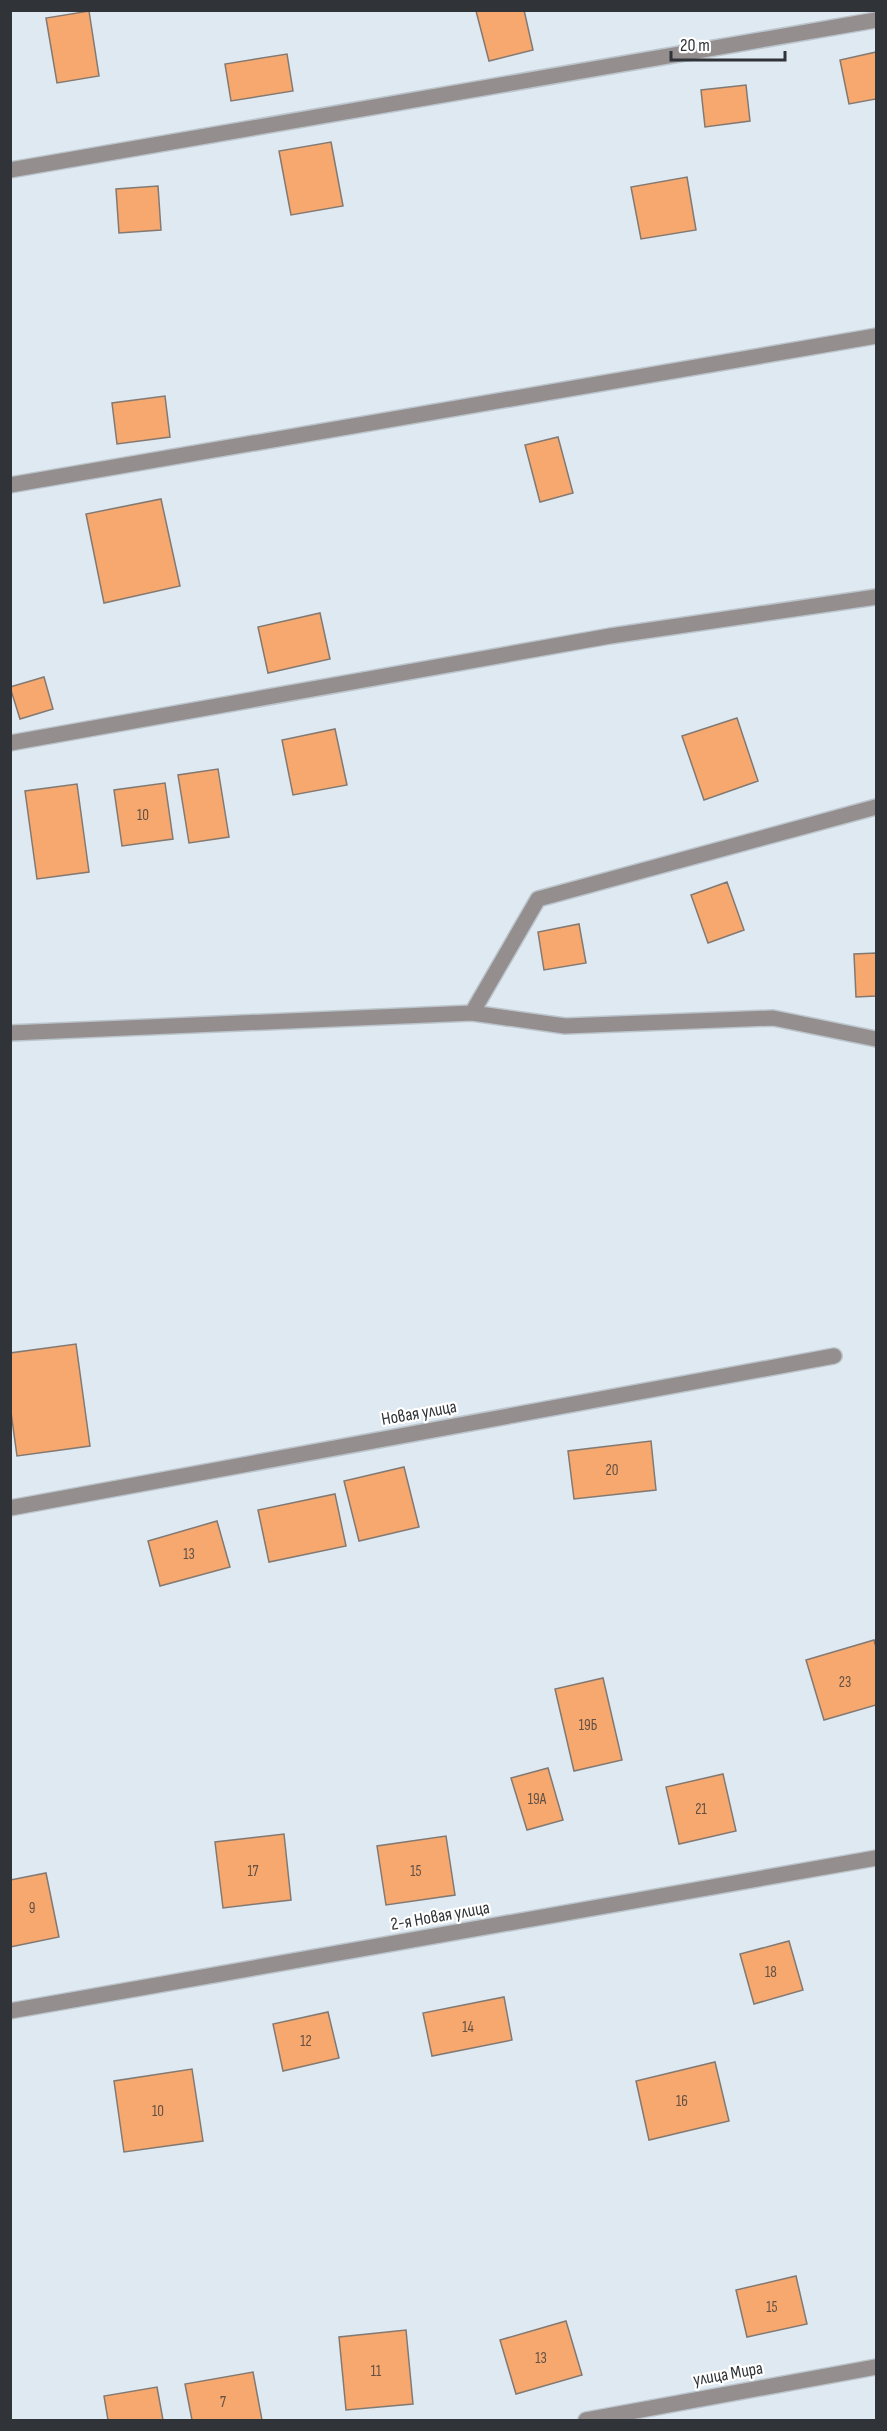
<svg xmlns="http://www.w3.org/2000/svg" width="887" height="2431" font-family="'Sofia Sans Condensed',sans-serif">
<rect width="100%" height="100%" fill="#dfe9f1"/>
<path fill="#f6a86e" stroke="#837973" stroke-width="1.5" d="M 524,10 L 533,50 L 489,61 L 476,11 Z
M 89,11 L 99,76 L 57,83 L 46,18 Z
M 876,52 L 876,99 L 849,104 L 840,60 Z
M 287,54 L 293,91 L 231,101 L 225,64 Z
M 746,85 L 750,121 L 705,127 L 701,90 Z
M 331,142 L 343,206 L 291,215 L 279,151 Z
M 687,177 L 696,230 L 641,239 L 631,187 Z
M 158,186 L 161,230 L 119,233 L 116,189 Z
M 165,396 L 170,437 L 117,444 L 112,403 Z
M 558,437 L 573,493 L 540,502 L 525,445 Z
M 161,499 L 180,586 L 104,603 L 86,514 Z
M 320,613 L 330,659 L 268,673 L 258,627 Z
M 44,677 L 53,709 L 20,719 L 10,687 Z
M 737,718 L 758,781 L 704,800 L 682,736 Z
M 335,729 L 347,785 L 293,795 L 282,740 Z
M 218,769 L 229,837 L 189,843 L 178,775 Z
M 165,783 L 173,839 L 122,846 L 114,790 Z
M 77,784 L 89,872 L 37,879 L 25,791 Z
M 727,882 L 744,930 L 708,943 L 691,895 Z
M 579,924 L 586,963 L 544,970 L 538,932 Z
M 876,953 L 876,996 L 856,997 L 854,954 Z
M 76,1344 L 90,1446 L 17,1456 L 10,1405 L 10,1353 Z
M 651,1441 L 656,1490 L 574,1499 L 568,1451 Z
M 404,1467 L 419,1527 L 359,1541 L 344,1481 Z
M 335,1494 L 346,1546 L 269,1562 L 258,1510 Z
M 217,1521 L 230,1567 L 160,1586 L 148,1541 Z
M 874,1640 L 876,1647 L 876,1705 L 824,1720 L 806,1660 Z
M 603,1678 L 622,1760 L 574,1771 L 555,1689 Z
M 548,1768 L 563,1820 L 527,1830 L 511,1778 Z
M 723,1774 L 736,1831 L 679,1844 L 666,1787 Z
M 284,1834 L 291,1900 L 223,1908 L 215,1842 Z
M 446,1836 L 455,1895 L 386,1905 L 377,1846 Z
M 46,1873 L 59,1937 L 10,1947 L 10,1880 Z
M 789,1941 L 803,1990 L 754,2004 L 740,1954 Z
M 504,1997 L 512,2040 L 432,2056 L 423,2013 Z
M 328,2012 L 339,2058 L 283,2071 L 273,2024 Z
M 715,2062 L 729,2121 L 649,2140 L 636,2081 Z
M 192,2069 L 203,2141 L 124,2152 L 114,2081 Z
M 796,2276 L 807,2324 L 747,2337 L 736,2290 Z
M 566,2321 L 582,2375 L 516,2394 L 500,2340 Z
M 406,2330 L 413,2404 L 346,2410 L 339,2337 Z
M 253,2372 L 262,2420 L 192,2420 L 185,2384 Z
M 157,2387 L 163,2420 L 108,2420 L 104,2396 Z"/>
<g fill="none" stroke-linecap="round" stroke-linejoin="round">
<defs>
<path id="minor" d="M 10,170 L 876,20
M 10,485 L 876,336
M 10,743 L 610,636 L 876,597
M 472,1013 L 538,899 L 876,807
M 10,1033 L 472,1013 L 565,1026 L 773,1018 L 876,1039
M 10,1508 L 834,1356
M 10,2011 L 876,1858
M 586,2420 L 876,2367"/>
</defs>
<use href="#minor" stroke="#bcc5cc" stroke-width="18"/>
<use href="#minor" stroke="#948e8e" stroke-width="15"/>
</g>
<g text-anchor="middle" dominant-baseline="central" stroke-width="4.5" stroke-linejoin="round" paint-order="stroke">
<g font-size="15" fill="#625045">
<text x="143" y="815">10</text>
<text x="612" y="1470">20</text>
<text x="189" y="1554">13</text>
<text x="845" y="1682">23</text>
<text x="588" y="1725">19Б</text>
<text x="537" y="1799">19А</text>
<text x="701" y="1809">21</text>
<text x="253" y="1871">17</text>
<text x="416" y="1871">15</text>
<text x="32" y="1908">9</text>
<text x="771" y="1972">18</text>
<text x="468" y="2027">14</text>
<text x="306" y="2041">12</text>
<text x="682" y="2101">16</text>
<text x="158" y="2111">10</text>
<text x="772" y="2307">15</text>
<text x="541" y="2358">13</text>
<text x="376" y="2371">11</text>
<text x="223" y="2402">7</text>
</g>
<g font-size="18" fill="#303337" stroke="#fff">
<text transform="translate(419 1413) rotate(-10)">Новая улица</text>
<text transform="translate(440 1916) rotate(-10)">2-я Новая улица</text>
<text transform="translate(728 2374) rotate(-10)">улица Мира</text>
</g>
</g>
<rect width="887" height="2431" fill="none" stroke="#303337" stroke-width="24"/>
<path d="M671 51v9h114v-9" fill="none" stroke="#303337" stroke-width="3"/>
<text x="680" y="51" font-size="18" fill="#303337" stroke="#ffffff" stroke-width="4.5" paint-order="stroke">20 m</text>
</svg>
